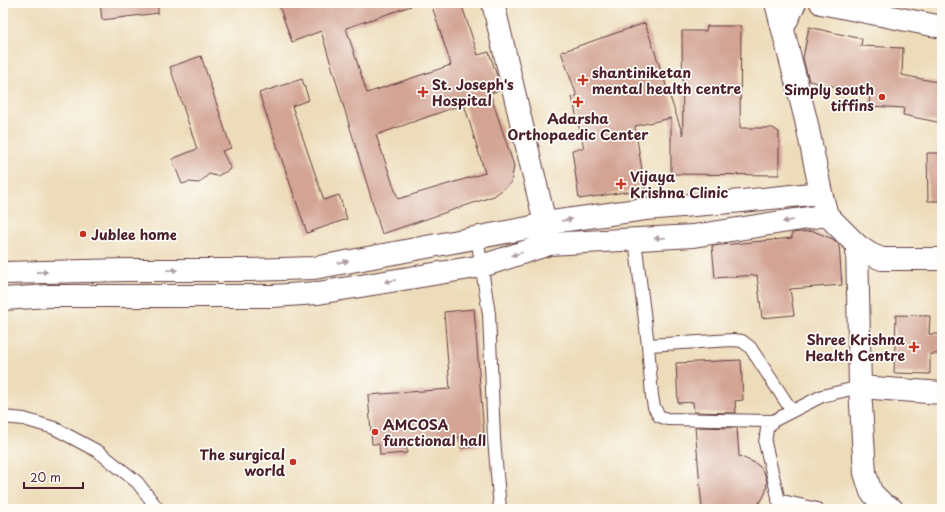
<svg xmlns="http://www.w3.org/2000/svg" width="945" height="512" font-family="'Playpen Sans',sans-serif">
<rect width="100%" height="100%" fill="#fdfcf7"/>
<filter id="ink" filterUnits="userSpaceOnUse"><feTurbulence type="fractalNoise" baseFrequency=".025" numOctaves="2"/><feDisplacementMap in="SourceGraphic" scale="8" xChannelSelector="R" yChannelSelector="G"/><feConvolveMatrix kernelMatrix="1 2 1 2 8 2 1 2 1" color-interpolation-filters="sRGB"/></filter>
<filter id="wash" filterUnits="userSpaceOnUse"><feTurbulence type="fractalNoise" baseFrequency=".012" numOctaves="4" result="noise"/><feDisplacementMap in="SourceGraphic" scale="16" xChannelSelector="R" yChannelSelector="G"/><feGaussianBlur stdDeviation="0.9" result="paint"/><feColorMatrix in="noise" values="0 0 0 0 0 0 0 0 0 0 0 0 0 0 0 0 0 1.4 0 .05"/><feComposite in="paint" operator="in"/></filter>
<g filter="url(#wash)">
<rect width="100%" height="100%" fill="#eddcb9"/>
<g id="blocks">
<path fill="#d3a494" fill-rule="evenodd" d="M 100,3 L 158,3 L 158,13 L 102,20 Z
M 278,3 L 411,3 L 411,6 L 346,28 L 367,93 L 451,65 L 431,3 L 461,3 L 478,55 L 489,52 L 499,82 L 501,90 L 490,93 L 514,166 L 511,183 L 494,196 L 382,234 L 321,31 L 292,42 ZM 464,104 L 485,173 L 398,199 L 376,135 Z
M 645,23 L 683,135 L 682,31 L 706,31 L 707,26 L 741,26 L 740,128 L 773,128 L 779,132 L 779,175 L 671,174 L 671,118 L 635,126 L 645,189 L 579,199 L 572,150 L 584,148 L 572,97 L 577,96 L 561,52 Z
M 809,27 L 862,39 L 861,46 L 903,48 L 902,75 L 942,83 L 942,123 L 903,115 L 904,108 L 869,106 L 870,94 L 809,81 L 803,58 Z
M 201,56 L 231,148 L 222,151 L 231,169 L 217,176 L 209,174 L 199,183 L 189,182 L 182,184 L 172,159 L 197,149 L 170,67 Z
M 302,79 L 309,100 L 292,106 L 324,200 L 339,195 L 347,219 L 307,233 L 259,93 Z
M 927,153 L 942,153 L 942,201 L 928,201 Z
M 813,231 L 833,239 L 839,245 L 842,285 L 790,289 L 794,315 L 762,318 L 757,275 L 715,278 L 712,246 L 792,238 L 792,233 Z
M 474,309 L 484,435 L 477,436 L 478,446 L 461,448 L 460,437 L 406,441 L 407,453 L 380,455 L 379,444 L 372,444 L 368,395 L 450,389 L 444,312 Z
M 896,315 L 930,316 L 929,334 L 942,334 L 942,354 L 930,354 L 930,374 L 894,373 Z
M 741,360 L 743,400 L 735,401 L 736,413 L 694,412 L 693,402 L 678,403 L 676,363 Z
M 695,427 L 737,428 L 739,456 L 755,463 L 761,468 L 765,475 L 767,482 L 766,491 L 763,498 L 758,504 L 751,508 L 746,509 L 702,509 Z"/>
</g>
</g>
<g filter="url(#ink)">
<use href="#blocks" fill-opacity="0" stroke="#623b40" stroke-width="1"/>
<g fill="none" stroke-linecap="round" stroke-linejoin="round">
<defs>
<path id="service" d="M 477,237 L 489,314 L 494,439 L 500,509
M 635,240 L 648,345 L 652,396 L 654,407 L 659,416 L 667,419 L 773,421
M 648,345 L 733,340 L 742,341 L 750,347 L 792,411
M 3,417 L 24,419 L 54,428 L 99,452 L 137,482 L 158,509
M 778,500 L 817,509
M 781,509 L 765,443 L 767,429 L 773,421 L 822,396 L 860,387"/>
<path id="minor" d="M 493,3 L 545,223 L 549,241
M 821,3 L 942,27
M 783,28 L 795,3
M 857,245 L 860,387 L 865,473 L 871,492 L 884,505 L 892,509
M 860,387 L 942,393"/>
<path id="tertiary" d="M 776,3 L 806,120 L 821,193 L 827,215 L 857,245 L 870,254 L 882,259 L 942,259
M 3,273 L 127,270 L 249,270 L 314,268 L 528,228 L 545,223 L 645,209 L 742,201 L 821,193
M 3,299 L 49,296 L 273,296 L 318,293 L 482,266 L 549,244 L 693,236 L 827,215"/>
</defs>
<use href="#service" stroke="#623b40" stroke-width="14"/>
<use href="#minor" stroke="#623b40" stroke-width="24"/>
<use href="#tertiary" stroke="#623b40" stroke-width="24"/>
<use href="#service" stroke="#fff" stroke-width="12"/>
<use href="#minor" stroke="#fff" stroke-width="22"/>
<use href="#tertiary" stroke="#fff" stroke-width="22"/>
</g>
<defs><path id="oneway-solid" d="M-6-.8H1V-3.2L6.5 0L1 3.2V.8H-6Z"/></defs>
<g fill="#ae9aa0">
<use href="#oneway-solid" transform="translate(567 220) rotate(-8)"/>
<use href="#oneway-solid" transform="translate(788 221) rotate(171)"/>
<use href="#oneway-solid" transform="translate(660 238) rotate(177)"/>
<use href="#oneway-solid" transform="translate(517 254) rotate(162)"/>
<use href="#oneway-solid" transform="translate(343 262) rotate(-10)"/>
<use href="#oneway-solid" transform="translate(172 270)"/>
<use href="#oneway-solid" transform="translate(42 272) rotate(-1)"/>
<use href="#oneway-solid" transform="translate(390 281) rotate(171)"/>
</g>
</g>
<g fill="#c8321e" stroke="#fdfcf7" stroke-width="1.5">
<path d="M581 74h4v4h4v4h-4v4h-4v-4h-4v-4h4z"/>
<path d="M421 86h4v4h4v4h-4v4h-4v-4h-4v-4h4z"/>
<circle cx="882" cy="97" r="4"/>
<path d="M576 96h4v4h4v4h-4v4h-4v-4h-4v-4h4z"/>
<path d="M619 178h4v4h4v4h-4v4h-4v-4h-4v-4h4z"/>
<circle cx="83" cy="234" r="4"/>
<path d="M912 341h4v4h4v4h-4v4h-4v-4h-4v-4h4z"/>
<circle cx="375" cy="432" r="4"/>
<circle cx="293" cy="462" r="4"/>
</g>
<g text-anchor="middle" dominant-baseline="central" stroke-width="3.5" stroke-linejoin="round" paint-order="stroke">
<g font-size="14" font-weight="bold" fill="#4a1f2b" stroke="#fdfcf7" text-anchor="start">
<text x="592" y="72">shantiniketan<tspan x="592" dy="16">mental health centre</tspan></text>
<text x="432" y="84">St. Joseph's<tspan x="432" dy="16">Hospital</tspan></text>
<text x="874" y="89" text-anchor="end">Simply south<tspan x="874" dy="16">tiffins</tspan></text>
<text x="578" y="118" text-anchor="middle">Adarsha<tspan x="578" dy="16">Orthopaedic Center</tspan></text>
<text x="630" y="176">Vijaya<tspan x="630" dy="16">Krishna Clinic</tspan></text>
<text x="91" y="234">Jublee home</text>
<text x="905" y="339" text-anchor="end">Shree Krishna<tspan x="905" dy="16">Health Centre</tspan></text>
<text x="383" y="424">AMCOSA<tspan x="383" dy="16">functional hall</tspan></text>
<text x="285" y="454" text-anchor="end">The surgical<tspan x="285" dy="16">world</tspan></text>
</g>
</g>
<rect width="945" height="512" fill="none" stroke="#fdfcf7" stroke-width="16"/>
<path d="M24 482v6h59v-6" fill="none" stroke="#4a1f2b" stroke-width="2"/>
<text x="30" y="482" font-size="12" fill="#4a1f2b" stroke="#fdfcf7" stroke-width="3" paint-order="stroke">20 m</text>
</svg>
